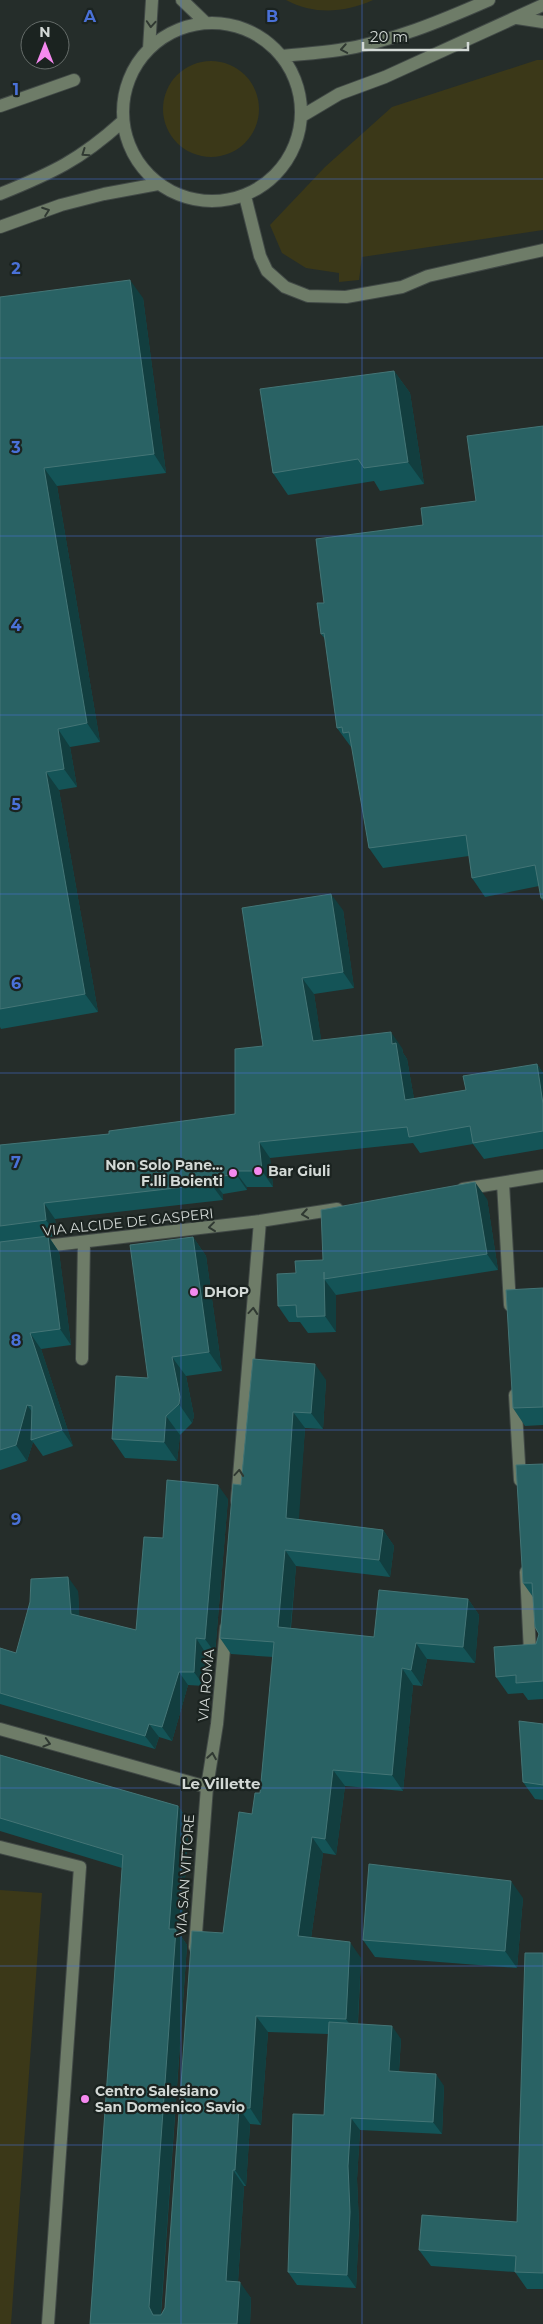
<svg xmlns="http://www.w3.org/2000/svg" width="543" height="2324" font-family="Montserrat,sans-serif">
<rect width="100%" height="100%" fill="#252d2a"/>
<path fill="#3b3818" d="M 286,0 L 373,0 C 344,13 314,15 286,0 Z
M 537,60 L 543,60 L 543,230 L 362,257 L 359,280 L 339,282 L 339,273 L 306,268 L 282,253 L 270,225 L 325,167 L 392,107 Z
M163 109a48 48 0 1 1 96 0a48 48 0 1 1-96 0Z
M 0,1890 L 42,1893 L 11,2324 L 0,2324 Z"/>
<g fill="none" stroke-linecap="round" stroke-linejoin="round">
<defs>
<path id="minor" d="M 182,0 L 206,23
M 517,18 L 543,22
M123 112a89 89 0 1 1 178 0a89 89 0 1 1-178 0Z
M 149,49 L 152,0
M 281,56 C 300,54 320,53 339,50 C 391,42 441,21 489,0
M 0,106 L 74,80
M 302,116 L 339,94 L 385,77 L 543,5
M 0,194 C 52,173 80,160 122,122
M 245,196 L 260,256 L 267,271 L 285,287 L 308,296 L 346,297 L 402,287 L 428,276 L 543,250
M 0,227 L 61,205 L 104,194 L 158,184
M 503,1183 L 510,1305
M 463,1189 L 543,1176
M 37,1247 L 260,1221 L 337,1209
M 82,1359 L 84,1242
M 515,1395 L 520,1480
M 237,1501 L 260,1221
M 526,1572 L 530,1652 L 543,1651
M 0,1729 L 207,1787 L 217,1724 L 226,1628
M 0,1847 L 80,1867 L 48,2324
M 195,1947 L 207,1787"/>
</defs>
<use href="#minor" stroke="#414946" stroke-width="14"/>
<use href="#minor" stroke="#6e7c68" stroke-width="12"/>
</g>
<path fill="#145457" d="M 0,297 L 143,298 L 166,473 L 57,486 L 100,742 L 70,747 L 77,787 L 59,790 L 98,1012 L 1,1029 L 0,1027 Z
M 394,371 L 410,393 L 424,484 L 380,491 L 374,481 L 288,495 L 273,473 Z
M 543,426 L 543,901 L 541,898 L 539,886 L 485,897 L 472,878 L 469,856 L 383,868 L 369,848 L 352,747 L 351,747 L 337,728 L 325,639 L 321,634 L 324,603 L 423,525 L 476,501 Z
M 242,908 L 343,910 L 354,988 L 314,994 L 321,1040 L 402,1048 L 403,1053 L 407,1059 L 414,1099 L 466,1090 L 537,1064 L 543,1073 L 543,1149 L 484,1159 L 473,1144 L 420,1153 L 413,1143 L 270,1158 L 273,1187 L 247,1187 L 247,1190 L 223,1194 L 223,1200 L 55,1219 L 57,1236 L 49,1237 L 59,1252 L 71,1345 L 41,1349 L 73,1446 L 43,1456 L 33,1442 L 27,1461 L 0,1470 L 0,1145 L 109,1134 L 235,1114 L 263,1046 Z
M 487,1199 L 498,1270 L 336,1295 L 336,1332 L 308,1333 L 300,1322 L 289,1322 L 278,1306 L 296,1273 L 323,1260 Z
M 193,1237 L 206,1256 L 222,1371 L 186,1376 L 194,1416 L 192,1423 L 180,1435 L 177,1461 L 125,1458 L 112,1439 L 148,1378 Z
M 543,1288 L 543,1425 L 525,1426 L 513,1408 Z
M 253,1359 L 326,1380 L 323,1429 L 305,1428 L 298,1519 L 383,1530 L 394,1546 L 390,1577 L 296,1566 L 291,1628 L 374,1637 L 468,1599 L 479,1615 L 475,1663 L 427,1659 L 422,1686 L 413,1685 L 403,1791 L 345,1786 L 336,1855 L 323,1853 L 311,1938 L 361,1958 L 358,2024 L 401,2039 L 399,2071 L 444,2086 L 442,2134 L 360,2130 L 357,2179 L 359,2225 L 356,2288 L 297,2285 L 288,2272 L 324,2115 L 328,2034 L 268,2032 L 261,2125 L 250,2124 L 246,2186 L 244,2186 L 238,2282 L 251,2298 L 250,2324 L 90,2324 L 122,1868 L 0,1831 L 0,1755 L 178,1806 L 189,1822 L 181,1936 L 187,1945 L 161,2315 L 165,2308 L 223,1933 L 252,1814 L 260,1793 L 273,1657 L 231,1654 L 220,1638 L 241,1485 Z
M 543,1464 L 543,1699 L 528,1700 L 523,1693 L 508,1694 L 496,1677 L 536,1644 L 539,1634 L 533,1597 L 523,1583 Z
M 228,1499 L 215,1653 L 205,1652 L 204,1686 L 188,1685 L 172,1741 L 159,1737 L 155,1749 L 0,1704 L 0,1648 L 16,1653 L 78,1591 L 79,1616 L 136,1630 L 163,1538 Z
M 543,1724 L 543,1800 L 535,1799 L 523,1782 Z
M 523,1898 L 517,1968 L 375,1957 L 363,1940 Z
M 543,1953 L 543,2289 L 527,2289 L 515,2272 L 431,2266 L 419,2250 L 517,2222 Z"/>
<path fill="#123e3f" d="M 130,280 L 143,298 L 166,473 L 154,454 Z
M 394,371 L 410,393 L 424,484 L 408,462 Z
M 44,468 L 57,486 L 100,742 L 87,723 Z
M 58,729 L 70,747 L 77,787 L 64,769 Z
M 46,772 L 59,790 L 98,1012 L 85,994 Z
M 331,894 L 343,910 L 354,988 L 343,972 Z
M 302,978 L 314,994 L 324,1057 L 313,1041 Z
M 391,1032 L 402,1048 L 403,1053 L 407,1059 L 417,1116 L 405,1100 L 392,1044 Z
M 537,1064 L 543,1073 L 543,1104 Z
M 259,1142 L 270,1158 L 273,1187 L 262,1171 Z
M 235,1171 L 247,1187 L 247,1190 L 236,1174 Z
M 211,1178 L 223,1194 L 223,1200 L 211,1184 Z
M 475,1182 L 487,1199 L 498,1270 L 487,1254 Z
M 44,1203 L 55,1219 L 57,1236 L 46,1220 Z
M 48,1236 L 59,1252 L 71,1345 L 60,1329 Z
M 193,1237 L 206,1256 L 222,1371 L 209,1352 Z
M 324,1279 L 336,1295 L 336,1332 L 325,1316 Z
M 30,1333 L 41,1349 L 73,1446 L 62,1430 Z
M 172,1357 L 186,1376 L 194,1416 L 192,1423 L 179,1404 Z
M 315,1364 L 326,1380 L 323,1429 L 311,1413 Z
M 27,1405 L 39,1421 L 31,1440 L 33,1442 L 27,1461 L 16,1445 Z
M 293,1412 L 305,1428 L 298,1534 L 286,1518 Z
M 166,1416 L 180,1435 L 177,1461 L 164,1442 Z
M 218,1485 L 228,1499 L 215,1653 L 205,1639 Z
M 383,1530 L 394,1546 L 390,1577 L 379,1560 Z
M 285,1550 L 296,1566 L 289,1643 L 278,1627 Z
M 68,1577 L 78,1591 L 80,1628 L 71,1614 Z
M 468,1599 L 479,1615 L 475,1663 L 463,1647 Z
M 196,1638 L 205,1652 L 204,1686 L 194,1672 Z
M 416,1643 L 427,1659 L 422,1686 L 411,1670 Z
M 402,1668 L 413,1685 L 403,1791 L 392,1775 Z
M 179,1672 L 188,1685 L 172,1741 L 162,1727 Z
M 149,1724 L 159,1737 L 155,1749 L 145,1736 Z
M 333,1770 L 345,1786 L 336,1855 L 325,1839 Z
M 178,1806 L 189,1822 L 181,1936 L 187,1945 L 160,2323 L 153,2315 L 149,2307 L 169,1929 Z
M 312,1837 L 323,1853 L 309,1952 L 298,1936 Z
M 511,1881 L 523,1898 L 517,1968 L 505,1951 Z
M 350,1942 L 361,1958 L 357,2035 L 346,2019 Z
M 256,2016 L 268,2032 L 261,2125 L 250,2108 Z
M 392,2026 L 401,2039 L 398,2083 L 389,2071 Z
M 436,2074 L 444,2086 L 442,2134 L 433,2122 Z
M 239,2108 L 250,2124 L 246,2186 L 235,2170 Z
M 351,2118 L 360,2130 L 357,2179 L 359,2225 L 356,2288 L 347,2275 L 348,2166 Z
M 233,2170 L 244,2186 L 237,2297 L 226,2281 Z
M 240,2282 L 251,2298 L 250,2324 L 237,2324 Z"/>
<path fill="#296264" stroke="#447576" d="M 130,280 L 154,454 L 44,468 L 87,723 L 58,729 L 64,769 L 46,772 L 85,994 L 0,1009 L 0,297 Z
M 394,371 L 408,462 L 364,468 L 358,459 L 273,473 L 260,389 Z
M 543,426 L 543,898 L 541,898 L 535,865 L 472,878 L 466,835 L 369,848 L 349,732 L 343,733 L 342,727 L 337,728 L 324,633 L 321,634 L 317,603 L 324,603 L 316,539 L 423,525 L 421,508 L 476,501 L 467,436 Z
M 331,894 L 343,972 L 302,978 L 313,1041 L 391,1032 L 392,1044 L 396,1043 L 405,1100 L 466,1090 L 463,1076 L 537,1064 L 543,1104 L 543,1131 L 473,1143 L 470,1126 L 409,1137 L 407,1127 L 259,1142 L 262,1171 L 235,1171 L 236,1174 L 211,1178 L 211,1184 L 44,1203 L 46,1220 L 0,1226 L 0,1145 L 109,1134 L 109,1131 L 235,1114 L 235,1049 L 263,1046 L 242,908 Z
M 475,1182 L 487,1254 L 324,1279 L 324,1272 L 325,1316 L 297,1317 L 296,1305 L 278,1306 L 277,1274 L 296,1273 L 295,1261 L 323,1260 L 321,1210 Z
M 48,1236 L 60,1329 L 30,1333 L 62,1430 L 31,1440 L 32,1406 L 27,1405 L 16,1445 L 0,1450 L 0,1242 Z
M 193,1237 L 209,1352 L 172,1357 L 180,1397 L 179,1404 L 166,1416 L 164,1442 L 112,1439 L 116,1376 L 148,1378 L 130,1245 Z
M 543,1288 L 543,1407 L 513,1408 L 506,1290 Z
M 253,1359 L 315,1364 L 311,1413 L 293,1412 L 286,1518 L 383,1530 L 379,1560 L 285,1550 L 278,1627 L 374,1637 L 379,1590 L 468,1599 L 463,1647 L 416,1643 L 411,1670 L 402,1668 L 392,1775 L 333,1770 L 325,1839 L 312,1837 L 298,1936 L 350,1942 L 346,2019 L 256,2016 L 250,2108 L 239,2108 L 235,2170 L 233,2170 L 226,2281 L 240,2282 L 237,2324 L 90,2324 L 123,1855 L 0,1818 L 0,1755 L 178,1806 L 169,1929 L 176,1929 L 149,2307 L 153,2315 L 161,2315 L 165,2308 L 192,1931 L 223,1933 L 239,1812 L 252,1814 L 255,1793 L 260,1793 L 274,1642 L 220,1638 L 233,1484 L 241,1485 Z
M 543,1464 L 543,1681 L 516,1683 L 516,1675 L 496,1677 L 494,1647 L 536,1644 L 539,1634 L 535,1627 L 532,1583 L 523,1583 L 516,1465 Z
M 167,1480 L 218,1485 L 205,1639 L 196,1638 L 194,1672 L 179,1672 L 162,1727 L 149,1724 L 145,1736 L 0,1693 L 0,1648 L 16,1653 L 30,1602 L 31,1579 L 68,1577 L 71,1614 L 136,1630 L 144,1537 L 163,1538 Z
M 519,1721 L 543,1724 L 543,1785 L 523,1782 Z
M 369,1864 L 511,1881 L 505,1951 L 363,1940 Z
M 525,1953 L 543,1953 L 543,2273 L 515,2272 L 516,2256 L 419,2250 L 422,2215 L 517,2222 Z
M 329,2022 L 392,2026 L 389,2071 L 436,2074 L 433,2122 L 351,2118 L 348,2166 L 350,2212 L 347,2275 L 288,2272 L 293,2114 L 324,2115 Z"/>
<defs><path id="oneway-chevron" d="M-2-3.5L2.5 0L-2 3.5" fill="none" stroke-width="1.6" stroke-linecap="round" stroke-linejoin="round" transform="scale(1.25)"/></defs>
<g stroke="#303932">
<use href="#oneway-chevron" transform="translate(151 24) rotate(94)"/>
<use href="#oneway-chevron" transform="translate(344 49) rotate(170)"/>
<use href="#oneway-chevron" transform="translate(85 153) rotate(145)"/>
<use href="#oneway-chevron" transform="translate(46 211) rotate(-20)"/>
<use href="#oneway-chevron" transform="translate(305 1214) rotate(171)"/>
<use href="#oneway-chevron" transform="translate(212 1227) rotate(173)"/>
<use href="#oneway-chevron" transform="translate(253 1311) rotate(-85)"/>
<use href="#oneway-chevron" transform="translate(239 1473) rotate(-85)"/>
<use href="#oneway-chevron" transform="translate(47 1743) rotate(16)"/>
<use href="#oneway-chevron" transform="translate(212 1756) rotate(-81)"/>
</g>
<path fill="none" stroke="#4a71d8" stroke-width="1" stroke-opacity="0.55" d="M 181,0 L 181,2324M 362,0 L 362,2324M 0,179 L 543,179M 0,358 L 543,358M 0,536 L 543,536M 0,715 L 543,715M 0,894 L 543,894M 0,1073 L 543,1073M 0,1251 L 543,1251M 0,1430 L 543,1430M 0,1609 L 543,1609M 0,1788 L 543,1788M 0,1966 L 543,1966M 0,2145 L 543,2145"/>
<g fill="#f589ef" stroke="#1b2320" stroke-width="2">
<circle cx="258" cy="1171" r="5"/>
<circle cx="233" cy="1173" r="5"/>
<circle cx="194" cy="1292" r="5"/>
<circle cx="85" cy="2099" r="5"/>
</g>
<g text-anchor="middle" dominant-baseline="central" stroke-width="4.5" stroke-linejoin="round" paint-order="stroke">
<g font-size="14" font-weight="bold" fill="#d3d9d6" stroke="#1b2320" text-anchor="start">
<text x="223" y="1165" text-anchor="end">Non Solo Pane...<tspan x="223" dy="16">F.lli Boienti</tspan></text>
<text x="268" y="1171">Bar Giuli</text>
<text x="204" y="1292">DHOP</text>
<text x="95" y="2091">Centro Salesiano<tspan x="95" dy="16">San Domenico Savio</tspan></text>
</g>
<g font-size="14" fill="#d3d9d6" stroke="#1b2320">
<text transform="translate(128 1222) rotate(-6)">VIA ALCIDE DE GASPERI</text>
<text transform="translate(206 1685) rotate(-85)">VIA ROMA</text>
<text transform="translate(185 1875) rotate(-86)">VIA SAN VITTORE</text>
</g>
<g font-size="15" font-weight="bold" fill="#d3d9d6" stroke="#1b2320">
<text x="221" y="1783">Le Villette</text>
</g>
</g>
<g font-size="16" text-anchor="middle" font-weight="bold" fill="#4a71d8" stroke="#1b2320" stroke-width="4.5" stroke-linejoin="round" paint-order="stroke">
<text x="90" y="22">A</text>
<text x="272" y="22">B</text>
<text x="16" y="95">1</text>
<text x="16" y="274">2</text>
<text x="16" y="453">3</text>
<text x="16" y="631">4</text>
<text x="16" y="810">5</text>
<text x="16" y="989">6</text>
<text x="16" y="1168">7</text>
<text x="16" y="1346">8</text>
<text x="16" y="1525">9</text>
</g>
<g transform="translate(45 45)"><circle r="24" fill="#1b2320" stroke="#656c69"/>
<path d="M0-4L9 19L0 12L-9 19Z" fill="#f589ef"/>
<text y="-8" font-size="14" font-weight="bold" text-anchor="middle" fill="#d3d9d6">N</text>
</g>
<path d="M363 42v8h105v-8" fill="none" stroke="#d3d9d6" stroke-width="2.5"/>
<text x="370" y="42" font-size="15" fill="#d3d9d6" stroke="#1b2320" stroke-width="4" paint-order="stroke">20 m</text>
</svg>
